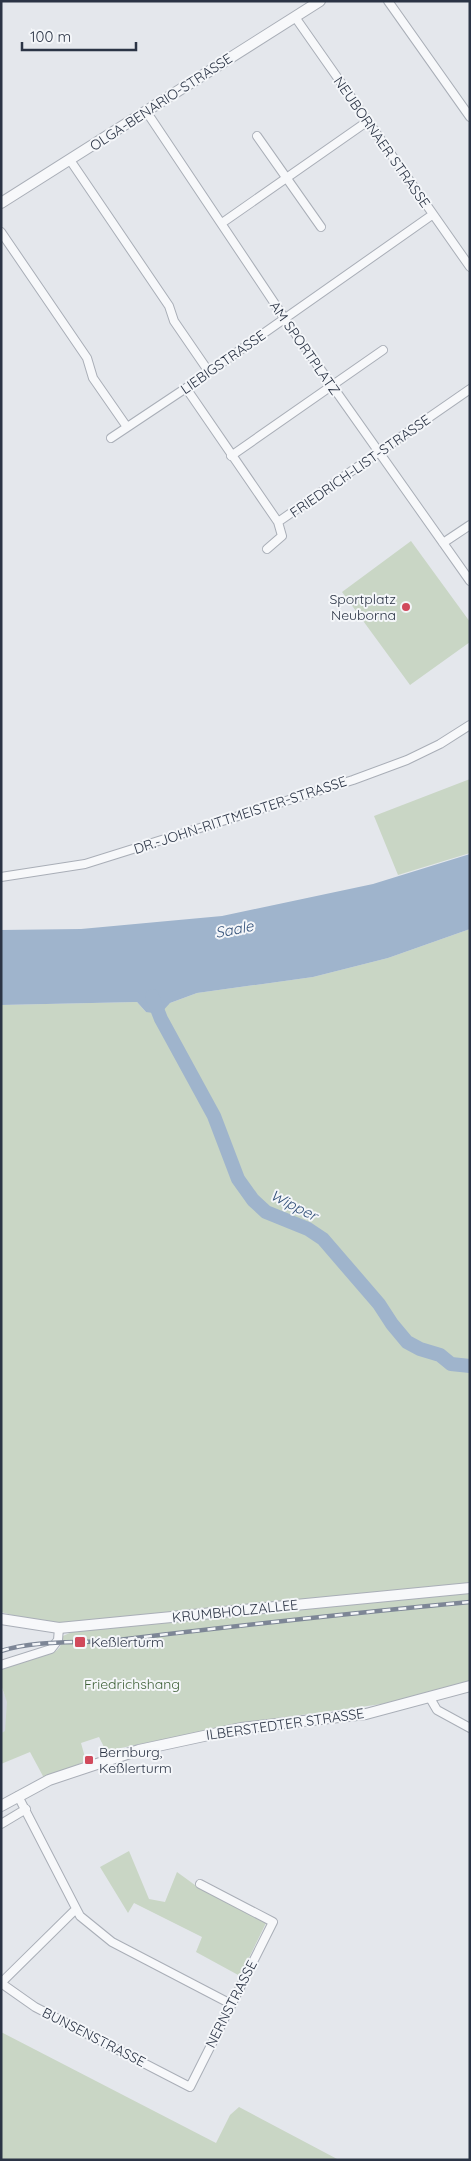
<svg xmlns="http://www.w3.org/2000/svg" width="471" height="2161" font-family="Quicksand,sans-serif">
<rect width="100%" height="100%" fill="#e4e7ec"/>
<path fill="#d2d6de" d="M 1,1687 L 19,1726 L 1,1733 Z"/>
<path fill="#c9d6c5" d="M 411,541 L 470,622 L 470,642 L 410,685 L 342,592 Z
M 470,779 L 470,853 L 398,875 L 374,816 Z
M 470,929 L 470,1584 L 46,1624 L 1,1612 L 1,1005 L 137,1002 L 146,1012 L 197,993 L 313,977 L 388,958 Z
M 470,1592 L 470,1681 L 436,1692 L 382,1704 L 244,1723 L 106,1751 L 99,1737 L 81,1743 L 86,1761 L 44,1778 L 30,1752 L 1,1764 L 1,1733 L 5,1731 L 7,1702 L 1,1685 L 1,1669 L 56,1651 L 60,1647 L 63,1636 L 76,1630 Z
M 129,1851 L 149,1899 L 165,1902 L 177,1872 L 199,1888 L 266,1923 L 240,1976 L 196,1952 L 202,1937 L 134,1903 L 128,1913 L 100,1867 Z
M 1,2032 L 216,2143 L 230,2115 L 239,2107 L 339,2160 L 1,2160 Z"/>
<path fill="#9fb4cc" d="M 470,854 L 470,929 L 388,958 L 313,977 L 197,993 L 170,1003 L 160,1014 L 146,1012 L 137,1002 L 1,1005 L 1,930 L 81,929 L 222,916 L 373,884 Z"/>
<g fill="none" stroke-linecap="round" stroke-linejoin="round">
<path stroke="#9fb4cc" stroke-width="14" d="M 152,996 L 161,1019 L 214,1116 L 238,1179 L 253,1200 L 266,1212 L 308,1229 L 323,1239 L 379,1304 L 392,1324 L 407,1342 L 420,1349 L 440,1355 L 451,1364 L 470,1366"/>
<defs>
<path id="minor" d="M 388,1 L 470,117
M 295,17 L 470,267
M 146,111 L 285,319 L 470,581
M 257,136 L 321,227
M 70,160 L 169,306 L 174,321 L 209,372
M 222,223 L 368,121
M 1,232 L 87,358 L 93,378 L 127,427
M 186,388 L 278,522
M 111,438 L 186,388 L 432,215
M 231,456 L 383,350
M 443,543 L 470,525
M 267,549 L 282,536 L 278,522 L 470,389
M 1,877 L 85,864 L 353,780 L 407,760 L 440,744 L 470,725
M 1,1665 L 51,1649 L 58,1640 L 59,1628
M 430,1698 L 437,1710 L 470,1728
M 18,1796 L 80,1916 L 112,1942 L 231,2004
M 1,1824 L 26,1809
M 1,1983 L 35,2007 L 190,2087 L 273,1922 L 200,1884
M 1,1983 L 76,1909"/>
<path id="tertiary" d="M 1,203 L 320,1
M 1,1619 L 59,1628 L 470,1588
M 1,1806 L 49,1780 L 139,1750 L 241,1728 L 366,1714 L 470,1686"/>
</defs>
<use href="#minor" stroke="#a9aeb7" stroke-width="10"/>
<use href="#tertiary" stroke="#a9aeb7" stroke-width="12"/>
<use href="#minor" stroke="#f7f8fa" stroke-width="8"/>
<use href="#tertiary" stroke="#f7f8fa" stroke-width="10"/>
<defs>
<path id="rail" d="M 1,1651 C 40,1639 79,1644 118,1640 C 235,1626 352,1613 470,1602"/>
</defs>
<use href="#rail" stroke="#7d8696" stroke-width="4.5"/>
<use href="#rail" stroke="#f4f6f9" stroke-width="2.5" stroke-dasharray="8" stroke-linecap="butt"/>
</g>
<g fill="#d1495b" stroke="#f4f6f9" stroke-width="2">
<circle cx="406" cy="607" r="5"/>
<rect x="74" y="1636" width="12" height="12" rx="2.5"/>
<rect x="84" y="1755" width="10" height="10" rx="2.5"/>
</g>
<g text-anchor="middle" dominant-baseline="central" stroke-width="4" stroke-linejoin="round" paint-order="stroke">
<g font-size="14" fill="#2b3445" stroke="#f4f6f9">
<text transform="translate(161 102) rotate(-33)">OLGA-BENARIO-STRASSE</text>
<text transform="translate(382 142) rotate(55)">NEUBORNAER STRASSE</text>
<text transform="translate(305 348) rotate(55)">AM SPORTPLATZ</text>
<text transform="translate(223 362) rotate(-35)">LIEBIGSTRASSE</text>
<text transform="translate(360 466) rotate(-35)">FRIEDRICH-LIST-STRASSE</text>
<text transform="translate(240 815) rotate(-18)">DR.-JOHN-RITTMEISTER-STRASSE</text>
<text transform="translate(235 1611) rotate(-6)">KRUMBHOLZALLEE</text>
<text transform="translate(285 1724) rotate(-8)">ILBERSTEDTER STRASSE</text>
<text transform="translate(231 2004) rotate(-63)">NERNSTRASSE</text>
<text transform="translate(94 2037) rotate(27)">BUNSENSTRASSE</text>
</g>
<g font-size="14" fill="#2b3445" stroke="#f4f6f9" text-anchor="start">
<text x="396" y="599" text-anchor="end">Sportplatz<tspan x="396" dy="16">Neuborna</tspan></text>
<text x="91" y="1642">Keßlerturm</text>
<text x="99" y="1752">Bernburg,<tspan x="99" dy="16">Keßlerturm</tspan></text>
</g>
<g font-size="14" fill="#3f6138" stroke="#f4f6f9">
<text x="132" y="1684">Friedrichshang</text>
</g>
<g font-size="15" font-style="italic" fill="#34527a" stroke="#f4f6f9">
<text transform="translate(234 929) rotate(-11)">Saale</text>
<text transform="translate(294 1205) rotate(27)">Wipper</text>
</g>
</g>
<rect width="471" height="2161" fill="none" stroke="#2b3445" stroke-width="5"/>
<path d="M22 42v8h114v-8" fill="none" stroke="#2b3445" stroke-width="2.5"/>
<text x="30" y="42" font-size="15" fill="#2b3445" stroke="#f4f6f9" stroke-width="4" paint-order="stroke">100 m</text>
</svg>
